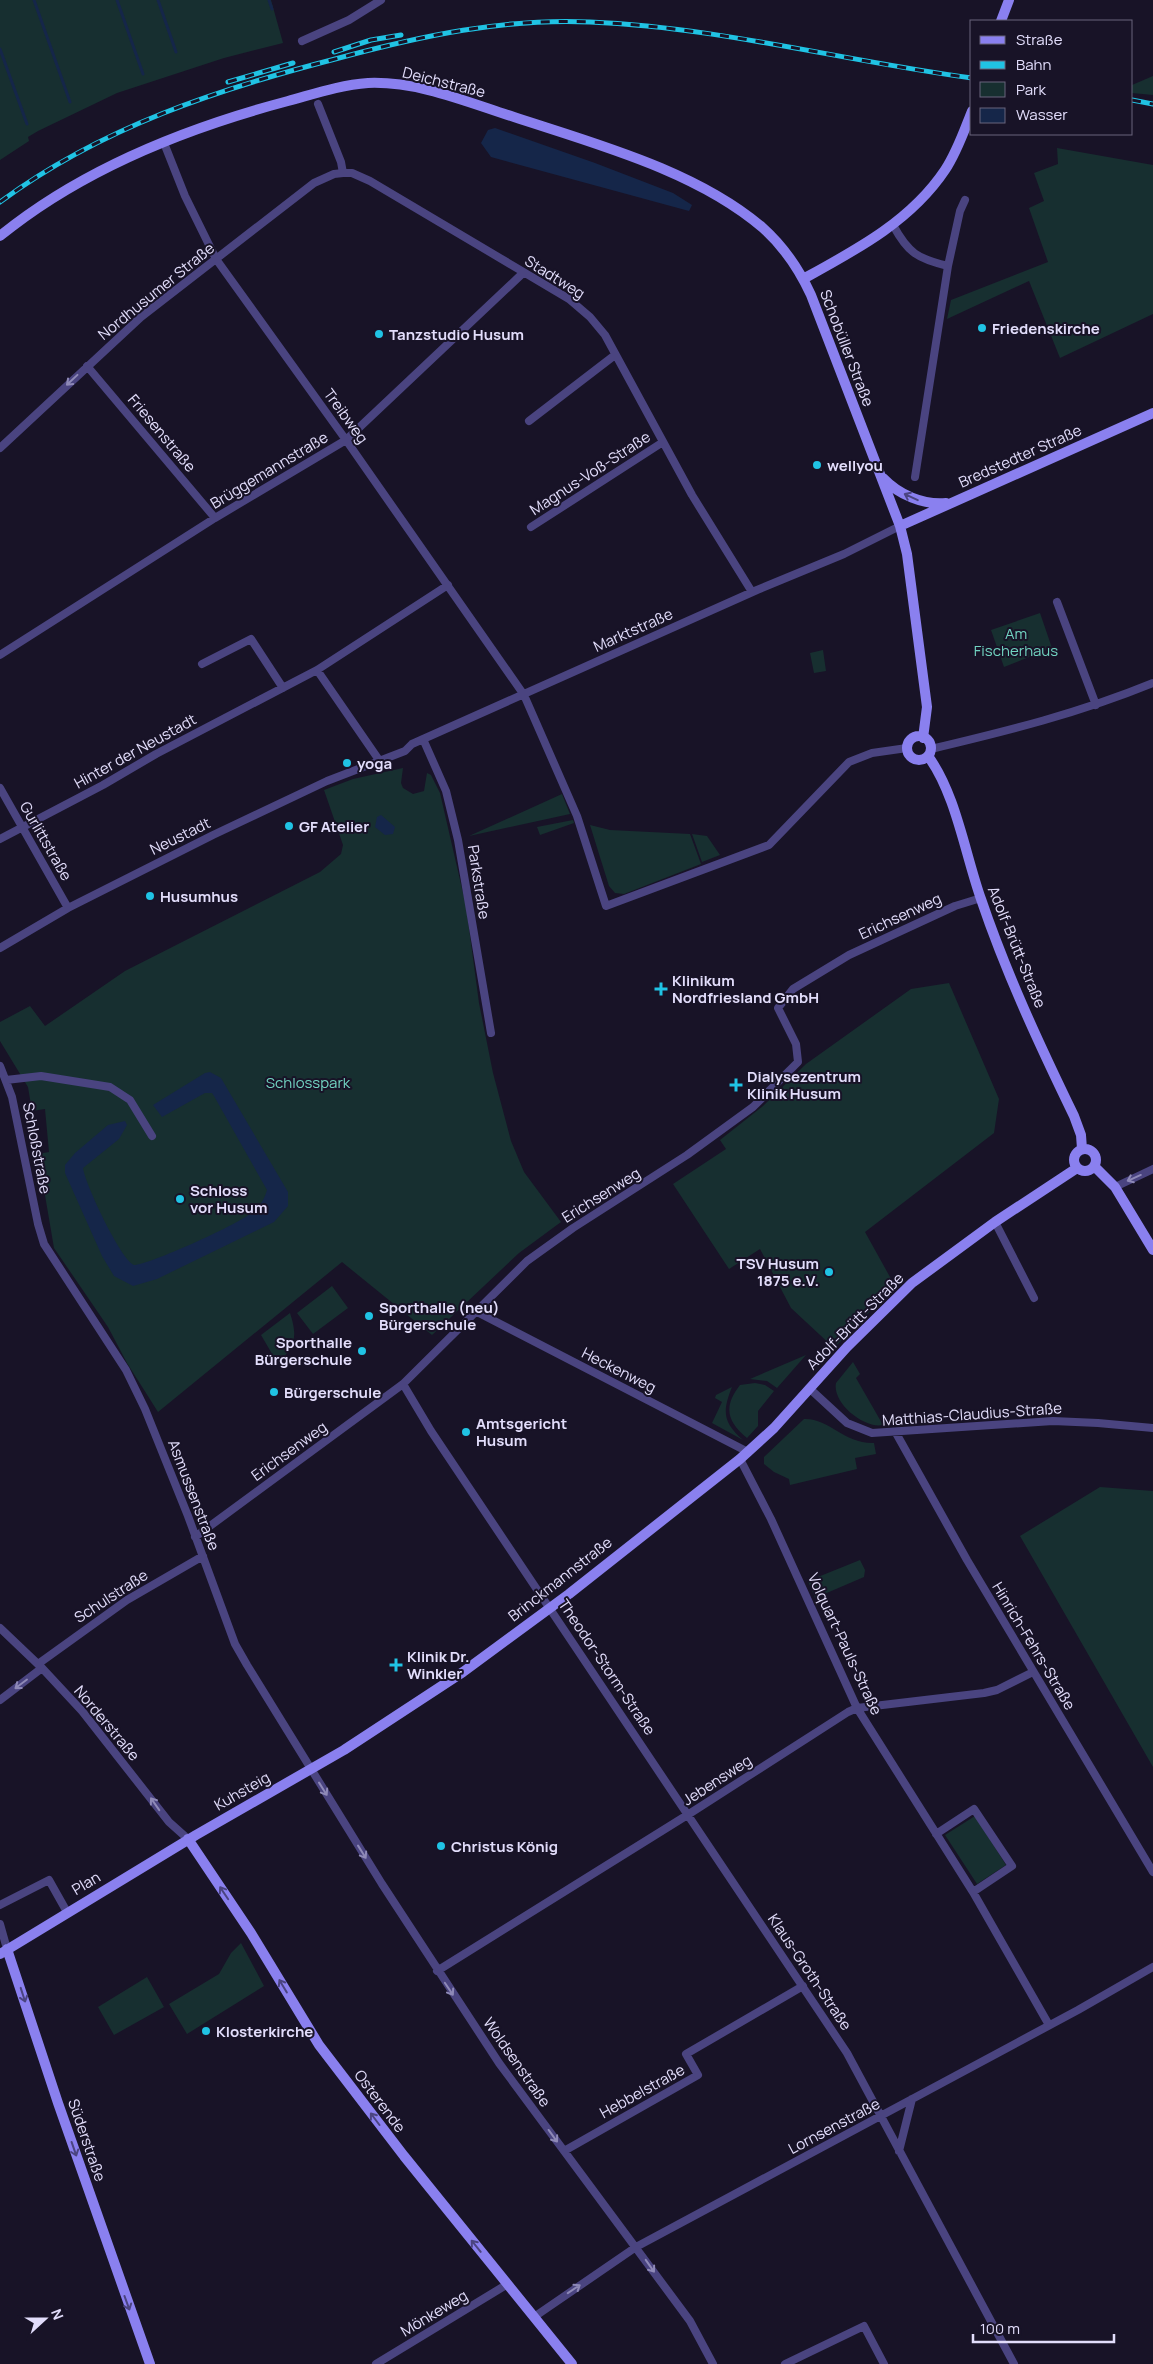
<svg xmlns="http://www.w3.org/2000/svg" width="1153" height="2364" font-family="Manrope,sans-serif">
<rect width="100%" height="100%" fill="#181327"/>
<path fill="#172f30" d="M 0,0 L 271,0 L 283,43 L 224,58 L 117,93 L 38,131 L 28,137 L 29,141 L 0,160 Z
M 1153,76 L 1153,95 L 1132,93 L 1132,85 Z
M 1057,148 L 1153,165 L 1153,314 L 1060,358 L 1029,281 L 947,319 L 951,300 L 1048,262 L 1029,208 L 1044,201 L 1034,173 L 1058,164 Z
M 1040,613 L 1052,648 L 1004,667 L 991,630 Z
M 823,650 L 826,671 L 814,673 L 810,653 Z
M 403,768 L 401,783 L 403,788 L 413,794 L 424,791 L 427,773 L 431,775 L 440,793 L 466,906 L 479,1003 L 493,1073 L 511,1141 L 524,1172 L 561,1222 L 519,1253 L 432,1335 L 342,1262 L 158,1412 L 127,1363 L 108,1327 L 54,1248 L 38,1154 L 49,1152 L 45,1109 L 32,1111 L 28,1087 L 0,1041 L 0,1022 L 30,1006 L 45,1026 L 125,971 L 320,872 L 341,854 L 343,845 L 324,790 L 353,779 Z
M 562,794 L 570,814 L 469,836 Z
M 573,820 L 574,823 L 540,835 L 537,827 Z
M 590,825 L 610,830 L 690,834 L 701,864 L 624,894 L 615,893 L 609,886 Z
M 692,834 L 707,836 L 720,855 L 702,862 Z
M 949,983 L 999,1099 L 994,1133 L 865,1232 L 895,1286 L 834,1348 L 791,1308 L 760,1249 L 729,1269 L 673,1184 L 726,1149 L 720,1140 L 763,1106 L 806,1064 L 911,989 Z
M 332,1286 L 348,1308 L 313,1334 L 297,1313 Z
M 290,1313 C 298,1338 295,1344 278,1364 L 261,1335 Z
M 806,1355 L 777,1388 L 767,1381 L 750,1379 Z
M 853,1362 L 860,1374 L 856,1378 L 883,1425 C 864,1429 832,1403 836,1383 Z
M 755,1383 L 765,1385 L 774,1391 L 758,1411 L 758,1426 L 747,1438 C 727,1421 723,1407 740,1385 Z
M 732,1387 C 722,1412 723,1422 743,1440 L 712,1423 L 722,1402 L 715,1398 L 716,1395 Z
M 804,1419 C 829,1418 844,1444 874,1443 L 876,1454 L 855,1458 L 857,1469 L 790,1485 L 789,1479 L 774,1472 L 764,1464 L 764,1457 Z
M 1100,1487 L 1153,1491 L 1153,1767 L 1020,1536 Z
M 860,1560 L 865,1570 L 864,1577 L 815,1598 L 808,1581 Z
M 975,1816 L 1006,1865 L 977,1884 L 945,1835 Z
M 241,1943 L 264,1986 L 187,2034 L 169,2004 L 219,1974 L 231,1953 Z
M 147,1977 L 164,2007 L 114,2035 L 98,2007 Z"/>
<path fill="#152649" d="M 495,128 L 595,163 L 673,193 L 692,205 L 689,211 L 491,157 L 481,143 L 488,130 Z
M 381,815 L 395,827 L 393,834 L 385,835 L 375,827 L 377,817 Z
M 210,1072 L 221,1078 L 288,1192 L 288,1206 L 274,1222 L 157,1279 L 133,1286 L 114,1276 L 102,1256 L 65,1173 L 65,1165 L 75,1153 L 108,1125 L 125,1121 L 127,1125 L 119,1139 L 83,1168 C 85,1184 121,1260 134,1265 C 149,1265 236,1225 250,1214 C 259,1207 264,1201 267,1190 L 214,1096 L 212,1093 L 205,1093 L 162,1117 L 153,1105 L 205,1073 Z"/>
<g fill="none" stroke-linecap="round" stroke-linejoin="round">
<path stroke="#152649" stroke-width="3" d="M 34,0 L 70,102
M 117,0 L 143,74
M 158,0 L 176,52
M 269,0 L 272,9
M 0,49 L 27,124"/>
<path stroke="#4a4480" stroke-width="8" d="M 302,41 L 349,20 L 381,0
M 318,104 L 341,162 L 343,173
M 164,143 L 185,196 L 216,259 L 346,440 L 524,695 L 577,816 L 606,906 L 769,845 L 849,762 L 872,753 L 907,748
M 893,225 C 908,253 918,259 948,266 L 915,477
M 948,266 L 960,211 L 965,200
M 87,366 L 215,518
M 529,421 L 615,355
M 0,448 L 141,317 L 314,183 L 334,174 L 343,173 L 352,173 L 370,181 L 569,299 L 590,317 L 605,335 L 692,495 L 752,592
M 531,527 L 663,442
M 1057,602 L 1096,705
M 0,655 L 215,518 L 346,440 L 523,273
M 202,664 L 251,639 L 283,688
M 317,670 L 379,760
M 423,739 L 446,791 L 458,840 L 491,1033
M 931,749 C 1007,731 1080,713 1153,683
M 0,788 L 68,908
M 0,839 L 103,785 L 156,754 L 317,670 L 448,585
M 0,948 L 68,908 L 213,835 L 327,781 L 405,751 L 412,744 L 757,590 L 844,554 L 900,526
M 0,1066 L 12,1097 L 38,1224 L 44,1244 L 126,1370 L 145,1409 L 188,1516 L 235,1644 L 247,1665 L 382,1884 L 499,2063 L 690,2321 L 713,2364
M 6,1080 L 41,1076 L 110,1087 L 130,1100 L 152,1136
M 1115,1187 L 1153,1169
M 995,1222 L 1034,1298
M 477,1312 L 748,1452
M 403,1384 L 431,1431 L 847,2053 L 1014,2364
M 809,1388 L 847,1423 L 872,1433 L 1053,1421 L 1098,1423 L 1153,1428
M 896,1433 L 967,1560 L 1153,1872
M 740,1459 L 771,1519 L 857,1708 L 973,1892 L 1049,2025
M 195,1537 L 403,1384 L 527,1261 L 573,1228 L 687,1155 L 753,1107 L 798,1062 L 796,1044 L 778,1008 L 793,989 L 849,955 L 955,906 L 981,898
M 0,1628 L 42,1668 L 82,1711 L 169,1822 L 188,1839
M 38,1664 L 127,1600 L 203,1556
M 0,1700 L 42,1668
M 936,1834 L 974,1809 L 1012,1866 L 973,1892
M 0,1905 L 49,1880 L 67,1912
M 0,1924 L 7,1949
M 437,1971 L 689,1814 L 848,1712 L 857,1708 L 984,1693 L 997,1690 L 1033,1672
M 564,2151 L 698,2075 L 686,2054 L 803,1986
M 899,2151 L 912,2099
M 534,2317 L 636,2247 L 1078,2010 L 1153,1967
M 376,2364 L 506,2285
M 785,2364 L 864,2326 L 884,2364"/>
<path stroke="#8a80ef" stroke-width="10" d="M 1001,21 L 1009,0
M 0,236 C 82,169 186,128 288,101 C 314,94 340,85 368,83 C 418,81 467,102 514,117 C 596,144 697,171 763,228 C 783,246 800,271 811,295 L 900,526 L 907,554 L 927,707 L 923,738
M 803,279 C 856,250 911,221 945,170 C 957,152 964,131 972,111
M 883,478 C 899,495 923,505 946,503
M 900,526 L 1153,413
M907 748a12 12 0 1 1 24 0a12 12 0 1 1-24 0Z
M 928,756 C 956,794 965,854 981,899 C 1006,973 1040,1046 1074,1116 L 1081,1135 L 1082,1149
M1074 1160a11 11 0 1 1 22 0a11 11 0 1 1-22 0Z
M 1094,1166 L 1115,1187 L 1153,1250
M 188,1839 L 251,1933 L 319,2045 L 404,2156 L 572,2364
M 7,1949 L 58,2103 L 150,2364
M 0,1954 L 196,1835 L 344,1750 L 463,1672 L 569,1594 L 740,1459 L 774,1428 L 847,1347 L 912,1283 L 995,1222 L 1077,1168"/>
<defs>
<path id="rail" d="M 334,52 L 371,40 L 401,35
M 228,82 L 293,63
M 1132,100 L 1153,104
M 0,202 C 102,127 218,89 339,58 C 421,36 504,18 590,22 C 718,27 844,61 972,78"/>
</defs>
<use href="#rail" stroke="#20c3e4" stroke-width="5"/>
<use href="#rail" stroke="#181327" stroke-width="3" stroke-dasharray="9" stroke-linecap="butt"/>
</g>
<defs><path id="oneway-shaft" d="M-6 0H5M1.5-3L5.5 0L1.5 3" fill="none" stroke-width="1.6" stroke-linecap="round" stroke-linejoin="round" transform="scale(1.25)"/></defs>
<g stroke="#8e89b7">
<use href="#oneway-shaft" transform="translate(72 380) rotate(137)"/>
<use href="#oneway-shaft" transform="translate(1134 1178) rotate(156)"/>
<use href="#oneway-shaft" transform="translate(21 1684) rotate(143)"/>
<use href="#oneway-shaft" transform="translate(323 1789) rotate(58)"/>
<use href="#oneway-shaft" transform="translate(155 1804) rotate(-125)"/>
<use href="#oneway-shaft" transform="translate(362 1852) rotate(58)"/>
<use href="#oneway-shaft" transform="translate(449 1989) rotate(56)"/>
<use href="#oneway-shaft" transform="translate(553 2136) rotate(54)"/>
<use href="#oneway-shaft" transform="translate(650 2266) rotate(55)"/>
<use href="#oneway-shaft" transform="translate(574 2289) rotate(-34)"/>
</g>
<g stroke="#4b4481">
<use href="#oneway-shaft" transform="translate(911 497) rotate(-155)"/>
<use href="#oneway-shaft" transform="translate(224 1893) rotate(-124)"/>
<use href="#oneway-shaft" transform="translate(283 1986) rotate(-121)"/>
<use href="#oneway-shaft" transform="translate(23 1995) rotate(72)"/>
<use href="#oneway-shaft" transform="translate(375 2119) rotate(-127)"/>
<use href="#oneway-shaft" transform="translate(74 2149) rotate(71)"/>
<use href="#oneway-shaft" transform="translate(476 2246) rotate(-129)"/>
<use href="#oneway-shaft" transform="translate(127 2303) rotate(70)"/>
</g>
<g fill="#20c3e4" stroke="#181327" stroke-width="2">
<circle cx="982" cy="328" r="5"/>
<circle cx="379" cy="334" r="5"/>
<circle cx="817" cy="465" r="5"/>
<circle cx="347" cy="763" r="5"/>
<circle cx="289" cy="826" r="5"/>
<circle cx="150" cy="896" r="5"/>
<path d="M658.5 981.5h5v5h5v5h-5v5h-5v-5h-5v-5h5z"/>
<path d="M733.5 1077.5h5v5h5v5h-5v5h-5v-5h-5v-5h5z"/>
<circle cx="180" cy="1199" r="5"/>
<circle cx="829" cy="1272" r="5"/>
<circle cx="369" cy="1316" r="5"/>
<circle cx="362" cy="1351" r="5"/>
<circle cx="274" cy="1392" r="5"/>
<circle cx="466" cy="1432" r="5"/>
<path d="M393.5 1657.5h5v5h5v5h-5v5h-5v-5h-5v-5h5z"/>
<circle cx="441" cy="1846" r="5"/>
<circle cx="206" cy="2031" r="5"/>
</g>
<g text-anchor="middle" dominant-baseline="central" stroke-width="4" stroke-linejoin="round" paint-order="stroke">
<g font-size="15" fill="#e2ddfb" stroke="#181327">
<text transform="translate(444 82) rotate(14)">Deichstraße</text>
<text transform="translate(555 277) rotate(32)">Stadtweg</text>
<text transform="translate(156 291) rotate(-39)">Nordhusumer Straße</text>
<text transform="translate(847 348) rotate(69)">Schobüller Straße</text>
<text transform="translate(346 416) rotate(54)">Treibweg</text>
<text transform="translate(162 433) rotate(50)">Friesenstraße</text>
<text transform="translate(1020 456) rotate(-24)">Bredstedter Straße</text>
<text transform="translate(269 470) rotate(-31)">Brüggemannstraße</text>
<text transform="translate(590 473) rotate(-33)">Magnus-Voß-Straße</text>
<text transform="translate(633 630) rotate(-24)">Marktstraße</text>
<text transform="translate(135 751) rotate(-29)">Hinter der Neustadt</text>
<text transform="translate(180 836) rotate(-26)">Neustadt</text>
<text transform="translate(46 841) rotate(60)">Gurlittstraße</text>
<text transform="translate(479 882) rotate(81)">Parkstraße</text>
<text transform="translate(900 916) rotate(-25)">Erichsenweg</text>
<text transform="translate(1017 947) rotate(68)">Adolf-Brütt-Straße</text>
<text transform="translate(37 1148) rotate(79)">Schloßstraße</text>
<text transform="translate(601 1195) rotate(-32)">Erichsenweg</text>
<text transform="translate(855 1321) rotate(-45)">Adolf-Brütt-Straße</text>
<text transform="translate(619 1370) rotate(27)">Heckenweg</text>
<text transform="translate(972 1414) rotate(-4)">Matthias-Claudius-Straße</text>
<text transform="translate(289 1451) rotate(-36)">Erichsenweg</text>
<text transform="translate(194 1495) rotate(69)">Asmussenstraße</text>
<text transform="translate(560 1579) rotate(-38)">Brinckmannstraße</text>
<text transform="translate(111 1596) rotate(-33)">Schulstraße</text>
<text transform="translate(845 1644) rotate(65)">Volquart-Pauls-Straße</text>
<text transform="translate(1034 1646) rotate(59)">Hinrich-Fehrs-Straße</text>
<text transform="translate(607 1667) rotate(56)">Theodor-Storm-Straße</text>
<text transform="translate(107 1723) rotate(50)">Norderstraße</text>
<text transform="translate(717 1780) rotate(-33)">Jebensweg</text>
<text transform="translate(242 1791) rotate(-30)">Kuhsteig</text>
<text transform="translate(86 1883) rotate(-31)">Plan</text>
<text transform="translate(810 1972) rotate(56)">Klaus-Groth-Straße</text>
<text transform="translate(517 2062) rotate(55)">Woldsenstraße</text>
<text transform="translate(642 2091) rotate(-29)">Hebbelstraße</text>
<text transform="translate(380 2101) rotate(53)">Osterende</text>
<text transform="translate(834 2126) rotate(-28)">Lornsenstraße</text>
<text transform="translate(87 2140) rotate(71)">Süderstraße</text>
<text transform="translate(434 2313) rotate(-31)">Mönkeweg</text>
</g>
<g font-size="15" font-weight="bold" fill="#e2ddfb" stroke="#181327" text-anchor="start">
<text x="992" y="328">Friedenskirche</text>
<text x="389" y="334">Tanzstudio Husum</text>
<text x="827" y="465">wellyou</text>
<text x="357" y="763">yoga</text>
<text x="299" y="826">GF Atelier</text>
<text x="160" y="896">Husumhus</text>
<text x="672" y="980">Klinikum<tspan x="672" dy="17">Nordfriesland GmbH</tspan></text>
<text x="747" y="1076">Dialysezentrum<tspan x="747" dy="17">Klinik Husum</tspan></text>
<text x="190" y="1190">Schloss<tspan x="190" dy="17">vor Husum</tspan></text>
<text x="819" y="1263" text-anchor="end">TSV Husum<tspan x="819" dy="17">1875 e.V.</tspan></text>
<text x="379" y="1307">Sporthalle (neu)<tspan x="379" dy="17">Bürgerschule</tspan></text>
<text x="352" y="1342" text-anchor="end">Sporthalle<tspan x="352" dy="17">Bürgerschule</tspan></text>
<text x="284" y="1392">Bürgerschule</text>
<text x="476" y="1423">Amtsgericht<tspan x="476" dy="17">Husum</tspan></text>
<text x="407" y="1656">Klinik Dr.<tspan x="407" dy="17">Winkler</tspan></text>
<text x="451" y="1846">Christus König</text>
<text x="216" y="2031">Klosterkirche</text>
</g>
<g font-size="15" fill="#71d3c1" stroke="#181327">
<text x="1016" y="633">Am<tspan x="1016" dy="17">Fischerhaus</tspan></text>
<text x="308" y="1082">Schlosspark</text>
</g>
</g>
<rect x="970" y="20" width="162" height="115" fill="#181327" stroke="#69647c"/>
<rect x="980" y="36" width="25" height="8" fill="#8a80ef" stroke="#69647c"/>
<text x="1016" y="45" font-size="15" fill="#e2ddfb">Straße</text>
<rect x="980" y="61" width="25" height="8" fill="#20c3e4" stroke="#69647c"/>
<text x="1016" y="70" font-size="15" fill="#e2ddfb">Bahn</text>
<rect x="980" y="82" width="25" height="15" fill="#172f30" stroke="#69647c"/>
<text x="1016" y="95" font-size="15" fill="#e2ddfb">Park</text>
<rect x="980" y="108" width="25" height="15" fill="#152649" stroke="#69647c"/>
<text x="1016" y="120" font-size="15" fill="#e2ddfb">Wasser</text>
<g transform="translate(45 2319) rotate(69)" stroke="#181327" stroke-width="4" paint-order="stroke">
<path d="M0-4L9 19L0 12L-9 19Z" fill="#e2ddfb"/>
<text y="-8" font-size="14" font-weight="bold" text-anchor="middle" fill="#e2ddfb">N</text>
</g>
<path d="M973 2334v8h141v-8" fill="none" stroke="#e2ddfb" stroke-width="2.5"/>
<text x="980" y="2334" font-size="15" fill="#e2ddfb" stroke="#181327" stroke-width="4" paint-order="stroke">100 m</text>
</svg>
